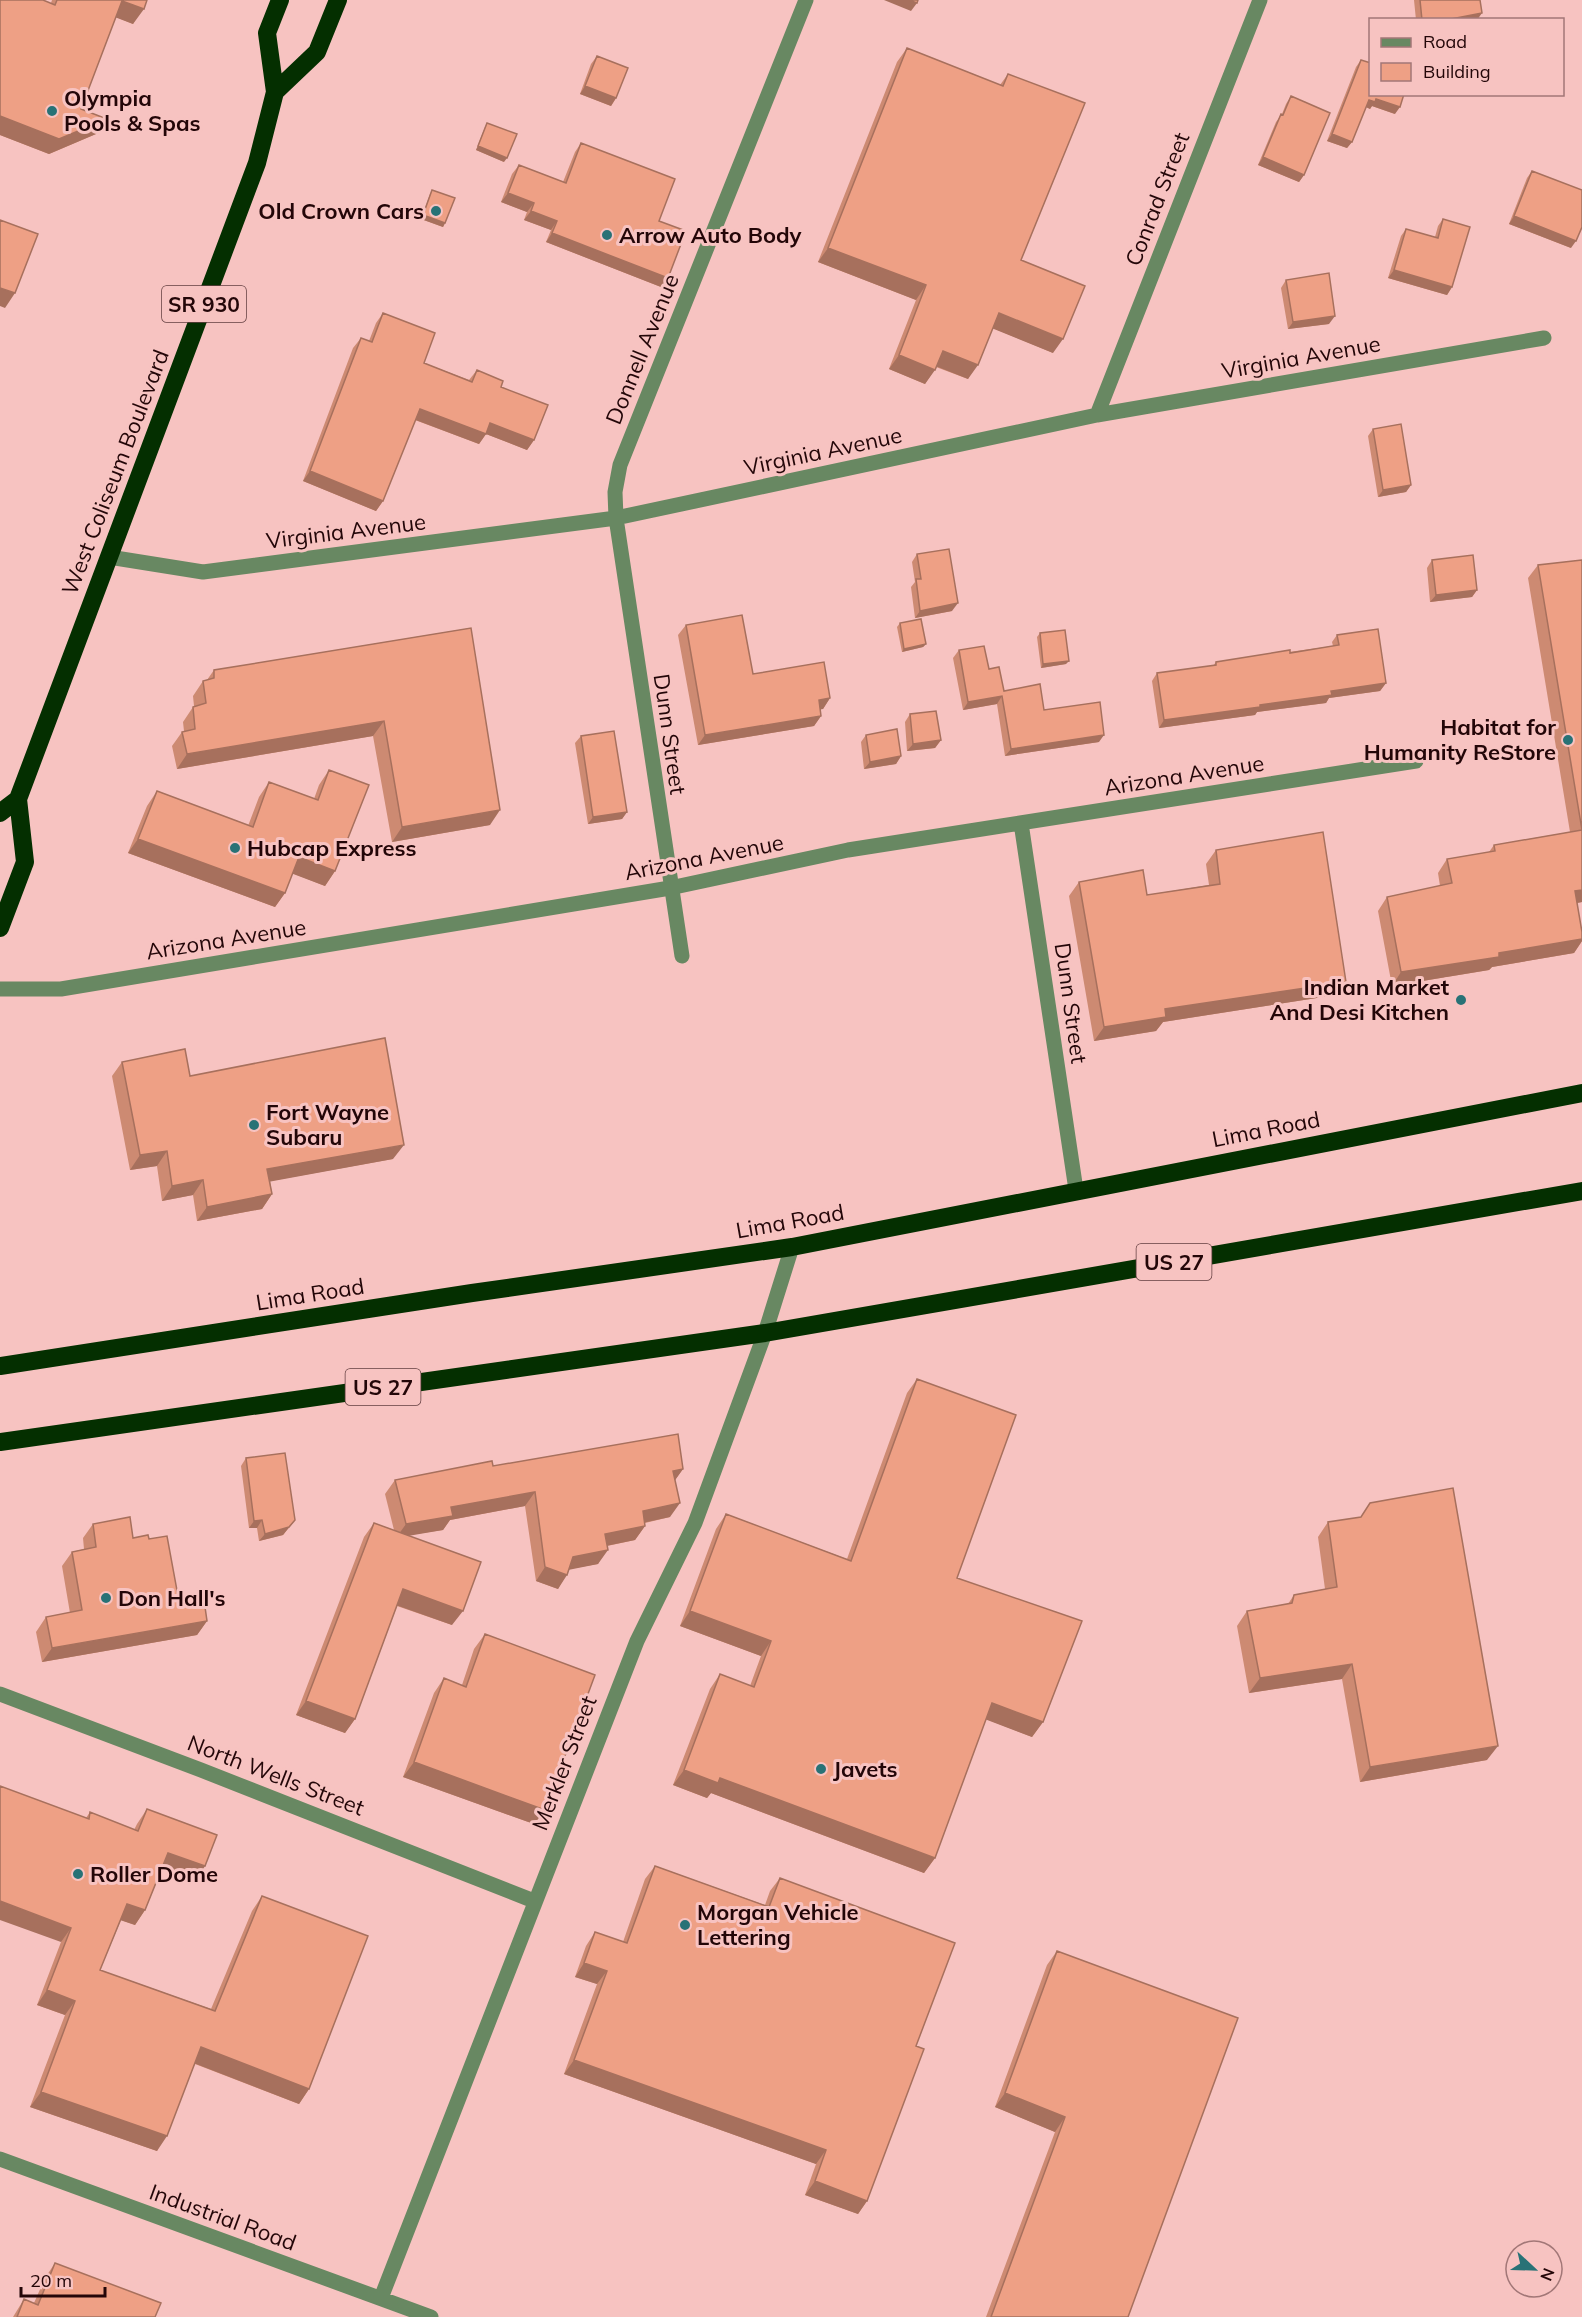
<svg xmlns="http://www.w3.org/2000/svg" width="1582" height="2317" font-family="Mulish,sans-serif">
<rect width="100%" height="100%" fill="#f7c3c1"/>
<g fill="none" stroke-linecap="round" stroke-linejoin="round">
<path stroke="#688862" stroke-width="15" d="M 1097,415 L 1260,0
M 109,557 L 203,572 L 616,518 L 1097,415 L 1544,338
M 1021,823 L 1076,1190
M 682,956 L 616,518 L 615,492 L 620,465 L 806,0
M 0,989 L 61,989 L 670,888 L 848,850 L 1416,761
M 0,1694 L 201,1770 L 534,1901
M 0,2159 L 431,2317
M 381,2298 L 637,1641 L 695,1523 L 765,1333 L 792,1247"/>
<path stroke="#042f00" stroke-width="18" d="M 275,92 L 317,52 L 338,0
M 0,813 L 18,799
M 0,928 L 25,862 L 18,799 L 257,163 L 275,92 L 267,33 L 280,0
M 0,1366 L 472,1293 L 792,1247 L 1582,1093
M 0,1442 L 765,1333 L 1582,1191"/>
</g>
<path fill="#cd8a72" d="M 0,0 L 51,3 L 52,0 L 147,0 L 133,24 L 116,17 L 81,109 L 107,119 L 96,134 L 49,154 L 0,135 Z
M 1414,0 L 1480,0 L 1477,20 L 1416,20 Z
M 907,48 L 1000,85 L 1008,74 L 1021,260 L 1053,353 L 993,328 L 968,379 L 936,367 L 925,384 L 889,369 L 916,300 L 818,262 L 897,62 Z
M 597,56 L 616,98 L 611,106 L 580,94 L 591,64 Z
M 1361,60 L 1395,114 L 1372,106 L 1370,109 L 1366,107 L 1352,142 L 1347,148 L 1327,141 L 1356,67 Z
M 1291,96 L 1304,175 L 1299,182 L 1258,165 L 1276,122 L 1282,114 L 1286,104 Z
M 487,123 L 504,162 L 476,150 L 485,127 Z
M 581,143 L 659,221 L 668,278 L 661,287 L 546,242 L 551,230 L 524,220 L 527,212 L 501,202 L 512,174 L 519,165 L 563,182 L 575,152 Z
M 1532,171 L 1571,248 L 1509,224 L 1527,178 Z
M 432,190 L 445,223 L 443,227 L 421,219 L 430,194 Z
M 1443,219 L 1452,287 L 1447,295 L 1388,278 L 1401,236 L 1406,229 L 1435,237 L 1438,226 Z
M 1286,280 L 1329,324 L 1288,329 L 1281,288 Z
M 383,313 L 424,363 L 469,380 L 477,370 L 501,387 L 534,440 L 527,450 L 486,434 L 479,444 L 415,420 L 383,501 L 376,511 L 303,481 L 353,348 L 361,338 L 369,341 L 376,323 Z
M 1373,429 L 1411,485 L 1406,492 L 1378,497 L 1368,436 Z
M 917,554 L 952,611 L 915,618 L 911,587 L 915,582 L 912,562 Z
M 1432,560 L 1477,590 L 1472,597 L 1430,602 L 1427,568 Z
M 1582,560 L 1582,902 L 1577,903 L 1582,932 L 1582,941 L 1574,953 L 1492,967 L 1489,970 L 1392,986 L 1378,911 L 1387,897 L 1440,886 L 1438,873 L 1447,859 L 1489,852 L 1494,845 L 1570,832 L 1528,578 L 1538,565 Z
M 900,623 L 926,644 L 923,647 L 902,652 L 897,627 Z
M 686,625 L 753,674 L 830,698 L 823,709 L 820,709 L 821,716 L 814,726 L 698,745 L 678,635 Z
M 471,628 L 490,825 L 392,842 L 373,736 L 177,769 L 172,746 L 182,732 L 184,731 L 183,722 L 193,707 L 194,706 L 193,696 L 203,681 L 207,680 L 214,670 Z
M 1040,633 L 1066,664 L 1041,668 L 1037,637 Z
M 1337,635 L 1386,683 L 1380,691 L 1329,698 L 1326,703 L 1257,712 L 1255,715 L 1159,728 L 1152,681 L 1157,673 L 1213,666 L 1216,662 L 1333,646 L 1332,642 Z
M 959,650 L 989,669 L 1004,691 L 1044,710 L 1099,742 L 1005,756 L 997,704 L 963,710 L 953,658 Z
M 910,714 L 941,740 L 935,748 L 907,751 L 905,722 Z
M 866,735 L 901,756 L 896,764 L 864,769 L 861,742 Z
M 581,736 L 627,812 L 622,819 L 588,824 L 575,743 Z
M 329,770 L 335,871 L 325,886 L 292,873 L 285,893 L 275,907 L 128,853 L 147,806 L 157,791 L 248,826 L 259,797 L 269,782 L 314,799 L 319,785 Z
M 1216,850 L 1346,982 L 1336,995 L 1163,1022 L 1156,1031 L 1094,1041 L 1069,896 L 1079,882 L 1147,895 L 1209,885 L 1206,864 Z
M 122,1062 L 190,1076 L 393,1159 L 270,1181 L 272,1194 L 262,1209 L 197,1221 L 193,1195 L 162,1201 L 157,1166 L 130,1170 L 112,1076 Z
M 917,1379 L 957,1578 L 1043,1722 L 1032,1737 L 986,1719 L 935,1858 L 924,1873 L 711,1793 L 707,1798 L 673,1785 L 710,1689 L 720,1674 L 750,1686 L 761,1656 L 680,1626 L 716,1529 L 726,1514 L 847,1559 L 907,1393 Z
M 246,1458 L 295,1520 L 283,1535 L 259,1541 L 257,1528 L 249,1528 L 241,1466 Z
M 493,1466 L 683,1469 L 675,1480 L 670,1517 L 645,1523 L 645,1526 L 635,1540 L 607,1546 L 598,1564 L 569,1569 L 558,1589 L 536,1581 L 525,1506 L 450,1520 L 443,1530 L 409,1535 L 452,1625 L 397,1606 L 355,1719 L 345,1733 L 296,1715 L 364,1537 L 374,1523 L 394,1530 L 385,1494 L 395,1480 Z
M 1328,1522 L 1487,1760 L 1360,1782 L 1342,1679 L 1249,1693 L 1237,1626 L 1247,1611 L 1288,1604 L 1294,1595 L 1325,1589 L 1318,1537 Z
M 93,1524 L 133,1538 L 149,1539 L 178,1596 L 207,1621 L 197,1635 L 42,1662 L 36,1632 L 46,1617 L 70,1613 L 62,1566 L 72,1552 L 84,1549 L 83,1538 Z
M 485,1634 L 545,1810 L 534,1824 L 403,1777 L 434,1693 L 444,1678 L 462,1685 L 474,1649 Z
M 147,1809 L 205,1866 L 195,1881 L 162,1869 L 145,1910 L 135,1925 L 121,1920 L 100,1970 L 211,2009 L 252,1911 L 262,1896 L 309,2089 L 299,2104 L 195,2064 L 157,2151 L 30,2107 L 65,2015 L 37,2005 L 61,1942 L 86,1818 L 90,1812 L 134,1830 L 137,1824 Z
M 655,1866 L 765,1905 L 770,1891 L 780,1878 L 916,2046 L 867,2201 L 858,2214 L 805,2195 L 816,2164 L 564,2074 L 597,1984 L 575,1977 L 586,1946 L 595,1932 L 623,1942 L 645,1879 Z
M 1057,1951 L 1128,2317 L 986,2317 L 1055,2132 L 995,2107 L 1047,1965 Z
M 55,2263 L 155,2317 L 13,2317 L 24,2299 L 34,2303 L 45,2278 Z"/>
<path fill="#a7705d" d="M 884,0 L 909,0 L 917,3 L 911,11 Z
M 122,1 L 144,9 L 133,24 L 112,16 Z
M 1482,13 L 1477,20 L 1446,20 Z
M 585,86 L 616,98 L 611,106 L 580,94 Z
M 1376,99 L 1400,107 L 1395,114 L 1372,106 L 1370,109 L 1364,106 L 1369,100 Z
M 0,116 L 107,119 L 96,134 L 49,154 L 0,135 Z
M 1332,134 L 1352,142 L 1347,148 L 1327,141 Z
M 478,146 L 507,158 L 504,162 L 476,150 Z
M 1263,157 L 1304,175 L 1299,182 L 1258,165 Z
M 508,193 L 534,203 L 527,212 L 501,202 Z
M 531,211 L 557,221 L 551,230 L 524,220 Z
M 423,215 L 445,223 L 443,227 L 421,219 Z
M 1514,216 L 1576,241 L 1571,248 L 1509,224 Z
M 552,233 L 668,278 L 661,287 L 546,242 Z
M 828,248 L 926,285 L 916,300 L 818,262 Z
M 1394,270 L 1452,287 L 1447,295 L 1388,278 Z
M 0,288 L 15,293 L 5,308 L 0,306 Z
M 999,313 L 1063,339 L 1053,353 L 989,327 Z
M 1335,316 L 1329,324 L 1288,329 L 1293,322 Z
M 943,351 L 978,365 L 968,379 L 933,365 Z
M 899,355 L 935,370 L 925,384 L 889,369 Z
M 420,409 L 490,423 L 534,440 L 527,450 L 486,434 L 479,444 L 413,419 Z
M 310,471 L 383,501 L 376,511 L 303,481 Z
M 1411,485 L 1406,492 L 1378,497 L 1383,490 Z
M 1477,590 L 1472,597 L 1430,602 L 1436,595 Z
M 958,603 L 952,611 L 915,618 L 920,611 Z
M 926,644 L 923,647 L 902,652 L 904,649 Z
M 1069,661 L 1066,664 L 1041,668 L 1043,664 Z
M 1386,683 L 1380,691 L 1329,698 L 1326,703 L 1257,712 L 1255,715 L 1159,728 L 1164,720 L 1260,705 L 1331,691 Z
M 1002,696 L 997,704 L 963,710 L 968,702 Z
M 830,698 L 823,709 L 812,711 L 819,700 Z
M 821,716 L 814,726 L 698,745 L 705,735 Z
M 384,721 L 373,736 L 177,769 L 187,754 Z
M 1104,735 L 1099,742 L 1005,756 L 1011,749 Z
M 941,740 L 935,748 L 907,751 L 913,744 Z
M 901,756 L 896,764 L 864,769 L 870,762 Z
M 500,810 L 490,825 L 392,842 L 402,827 Z
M 627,812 L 622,819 L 588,824 L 593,817 Z
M 138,839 L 285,893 L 275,907 L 128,853 Z
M 299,857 L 335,871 L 325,886 L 288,872 Z
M 1582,890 L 1582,902 L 1566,905 L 1575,891 Z
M 1582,939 L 1582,941 L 1574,953 L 1492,967 L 1489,970 L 1392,986 L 1401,972 L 1499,953 Z
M 1346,982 L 1336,995 L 1163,1022 L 1156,1031 L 1094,1041 L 1104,1027 L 1165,1009 Z
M 404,1145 L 393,1159 L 257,1184 L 267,1169 Z
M 167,1151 L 157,1166 L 130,1170 L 140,1155 Z
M 203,1180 L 193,1195 L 162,1201 L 172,1186 Z
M 272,1194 L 262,1209 L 197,1221 L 207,1207 Z
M 683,1469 L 673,1483 L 673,1471 Z
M 535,1492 L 525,1506 L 450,1520 L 443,1530 L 396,1538 L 406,1524 L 451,1507 Z
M 680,1503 L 670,1517 L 633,1525 L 643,1511 Z
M 262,1520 L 257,1528 L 249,1528 L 254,1521 Z
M 295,1520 L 283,1535 L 259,1541 L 265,1534 Z
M 645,1526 L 635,1540 L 596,1548 L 605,1534 Z
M 608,1550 L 598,1564 L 563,1571 L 573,1557 Z
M 545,1567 L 567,1575 L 558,1589 L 536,1581 Z
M 403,1589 L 463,1611 L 452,1625 L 393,1604 Z
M 690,1611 L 771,1641 L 761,1656 L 680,1626 Z
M 207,1621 L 197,1635 L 42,1662 L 52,1648 Z
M 1352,1664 L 1342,1679 L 1249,1693 L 1260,1678 Z
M 306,1701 L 355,1719 L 345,1733 L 296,1715 Z
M 992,1703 L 1043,1722 L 1032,1737 L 982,1718 Z
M 1498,1746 L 1487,1760 L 1360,1782 L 1370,1767 Z
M 414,1762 L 545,1810 L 534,1824 L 403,1777 Z
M 684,1770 L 720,1778 L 935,1858 L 924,1873 L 711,1793 L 707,1798 L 673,1785 Z
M 168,1853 L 205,1866 L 195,1881 L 158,1868 Z
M 0,1901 L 71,1928 L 61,1942 L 0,1920 Z
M 127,1904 L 145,1910 L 135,1925 L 117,1919 Z
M 584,1963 L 607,1971 L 597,1984 L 575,1977 Z
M 47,1990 L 75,2001 L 65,2015 L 37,2005 Z
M 201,2047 L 309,2089 L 299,2104 L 191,2062 Z
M 574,2060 L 826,2150 L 816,2164 L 564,2074 Z
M 41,2092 L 167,2136 L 157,2151 L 30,2107 Z
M 1005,2093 L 1065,2117 L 1055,2132 L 995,2107 Z
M 815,2181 L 867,2201 L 858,2214 L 805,2195 Z"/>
<path fill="#eea085" stroke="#a7705d" stroke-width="1.5" d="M 0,0 L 43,0 L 55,5 L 57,0 L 147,0 L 144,9 L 122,1 L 81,109 L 107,119 L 59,139 L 0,116 Z
M 909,0 L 918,0 L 917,3 Z
M 1420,0 L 1480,0 L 1482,13 L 1446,20 L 1422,20 Z
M 907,48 L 1003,86 L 1008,74 L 1085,103 L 1021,260 L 1085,286 L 1063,339 L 999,313 L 978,365 L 943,351 L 935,370 L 899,355 L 926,285 L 828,248 Z
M 597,56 L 628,68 L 616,98 L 585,86 Z
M 1361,60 L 1371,63 L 1371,94 L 1404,94 L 1400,107 L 1376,99 L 1375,102 L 1369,100 L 1352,142 L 1332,134 Z
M 1291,96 L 1330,113 L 1304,175 L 1263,157 L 1281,114 L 1283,115 Z
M 487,123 L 517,134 L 507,158 L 478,146 Z
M 581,143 L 675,179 L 659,221 L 686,231 L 668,278 L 552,233 L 557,221 L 531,211 L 534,203 L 508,193 L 519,165 L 566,183 Z
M 1532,171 L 1582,190 L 1582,227 L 1576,241 L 1514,216 Z
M 432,190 L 455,198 L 445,223 L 423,215 Z
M 1443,219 L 1470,227 L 1452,287 L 1394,270 L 1406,229 L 1438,238 Z
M 0,220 L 38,234 L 15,293 L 0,288 Z
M 1329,273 L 1335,316 L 1293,322 L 1286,280 Z
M 383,313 L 435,333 L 424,363 L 472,382 L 477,370 L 503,381 L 501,387 L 548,405 L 534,440 L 490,423 L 486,434 L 420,409 L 383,501 L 310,471 L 361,338 L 372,342 Z
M 1401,424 L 1411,485 L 1383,490 L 1373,429 Z
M 949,549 L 958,603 L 920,611 L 916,579 L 921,579 L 917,554 Z
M 1473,555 L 1477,590 L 1436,595 L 1432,560 Z
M 1582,560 L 1582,890 L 1575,891 L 1582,932 L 1582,939 L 1499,953 L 1499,957 L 1401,972 L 1387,897 L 1452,883 L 1447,859 L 1495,851 L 1494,845 L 1582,830 L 1538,565 Z
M 742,615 L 753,674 L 824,662 L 830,698 L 819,700 L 821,716 L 705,735 L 686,625 Z
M 921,619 L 926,644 L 904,649 L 900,623 Z
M 471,628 L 500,810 L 402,827 L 384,721 L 187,754 L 182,732 L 195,729 L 193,707 L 206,703 L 203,681 L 214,678 L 214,670 Z
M 1378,629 L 1386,683 L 1331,691 L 1332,695 L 1260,705 L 1260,707 L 1164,720 L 1157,673 L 1216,665 L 1216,662 L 1290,650 L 1290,653 L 1339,645 L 1337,635 Z
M 1065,630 L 1069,661 L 1043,664 L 1040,633 Z
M 984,646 L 989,669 L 999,667 L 1004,691 L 1040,684 L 1044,710 L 1100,702 L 1104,735 L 1011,749 L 1002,696 L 968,702 L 959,650 Z
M 936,711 L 941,740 L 913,744 L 910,714 Z
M 897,729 L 901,756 L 870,762 L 866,735 Z
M 614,731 L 627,812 L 593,817 L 581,736 Z
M 329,770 L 369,785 L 335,871 L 299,857 L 285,893 L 138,839 L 157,791 L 253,827 L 269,782 L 318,800 Z
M 1323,832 L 1346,982 L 1165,1009 L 1166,1017 L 1104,1027 L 1079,882 L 1143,870 L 1147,895 L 1220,884 L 1216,850 Z
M 385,1038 L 404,1145 L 267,1169 L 272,1194 L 207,1207 L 203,1180 L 172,1186 L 167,1151 L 140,1155 L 122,1062 L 185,1049 L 190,1076 Z
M 917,1379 L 1016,1415 L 957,1578 L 1082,1621 L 1043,1722 L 992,1703 L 935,1858 L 720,1778 L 718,1783 L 684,1770 L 720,1674 L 754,1687 L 771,1641 L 690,1611 L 726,1514 L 851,1561 Z
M 678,1434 L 683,1469 L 673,1471 L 680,1503 L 643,1511 L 645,1526 L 605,1534 L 608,1550 L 573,1557 L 567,1575 L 545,1567 L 535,1492 L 451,1507 L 453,1516 L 406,1524 L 395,1480 L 492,1461 L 493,1466 Z
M 285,1453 L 295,1520 L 289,1527 L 265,1534 L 262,1520 L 254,1521 L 246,1458 Z
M 1453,1488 L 1498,1746 L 1370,1767 L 1352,1664 L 1260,1678 L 1247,1611 L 1292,1603 L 1294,1595 L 1337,1587 L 1328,1522 L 1361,1517 L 1370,1503 Z
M 130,1517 L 133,1538 L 148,1535 L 149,1539 L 167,1536 L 178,1596 L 203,1593 L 207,1621 L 52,1648 L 46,1617 L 82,1610 L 72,1552 L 96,1547 L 93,1524 Z
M 374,1523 L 481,1562 L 463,1611 L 403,1589 L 355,1719 L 306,1701 Z
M 485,1634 L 595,1675 L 545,1810 L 414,1762 L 444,1678 L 466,1687 Z
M 0,1786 L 89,1819 L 90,1812 L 138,1831 L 147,1809 L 217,1835 L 205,1866 L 168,1853 L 145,1910 L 127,1904 L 100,1970 L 215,2011 L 262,1896 L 368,1936 L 309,2089 L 201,2047 L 167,2136 L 41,2092 L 75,2001 L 47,1990 L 71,1928 L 0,1901 Z
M 655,1866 L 769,1907 L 780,1878 L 955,1943 L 916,2046 L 924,2049 L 867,2201 L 815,2181 L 826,2150 L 574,2060 L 607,1971 L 584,1963 L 595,1932 L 627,1943 Z
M 1057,1951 L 1238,2018 L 1128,2317 L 991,2317 L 1065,2117 L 1005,2093 Z
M 55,2263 L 161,2303 L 155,2317 L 17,2317 L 24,2299 L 38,2305 Z"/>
<g fill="#287276" stroke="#f7c3c1" stroke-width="2">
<circle cx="52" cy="111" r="6"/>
<circle cx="436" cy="211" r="6"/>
<circle cx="607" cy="235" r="6"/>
<circle cx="1568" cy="740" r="6"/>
<circle cx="235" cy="848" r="6"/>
<circle cx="1461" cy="1000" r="6"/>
<circle cx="254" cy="1125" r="6"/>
<circle cx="106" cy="1598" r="6"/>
<circle cx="821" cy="1769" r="6"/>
<circle cx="78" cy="1874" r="6"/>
<circle cx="685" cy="1925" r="6"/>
</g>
<g text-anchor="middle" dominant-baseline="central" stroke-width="6" stroke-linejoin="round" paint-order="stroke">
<g fill="#f7c3c1" stroke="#633f40" stroke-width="1.5">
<rect x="162" y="286" width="84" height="36" rx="4.5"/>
<rect x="1136.5" y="1244" width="75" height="36" rx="4.5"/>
<rect x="345.5" y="1369" width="75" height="36" rx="4.5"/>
</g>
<g font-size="21" font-weight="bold" fill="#230608">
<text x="204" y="304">SR 930</text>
<text x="1174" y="1262">US 27</text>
<text x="383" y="1387">US 27</text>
</g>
<g font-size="22" font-weight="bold" fill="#230608" stroke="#f7c3c1" text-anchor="start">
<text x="64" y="98">Olympia<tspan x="64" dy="25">Pools &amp; Spas</tspan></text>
<text x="424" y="211" text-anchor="end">Old Crown Cars</text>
<text x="619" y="235">Arrow Auto Body</text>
<text x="1556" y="727" text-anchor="end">Habitat for<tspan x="1556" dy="25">Humanity ReStore</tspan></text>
<text x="247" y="848">Hubcap Express</text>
<text x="1449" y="987" text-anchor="end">Indian Market<tspan x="1449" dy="25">And Desi Kitchen</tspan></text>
<text x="266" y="1112">Fort Wayne<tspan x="266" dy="25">Subaru</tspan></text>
<text x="118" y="1598">Don Hall's</text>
<text x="833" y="1769">Javets</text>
<text x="90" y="1874">Roller Dome</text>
<text x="697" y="1912">Morgan Vehicle<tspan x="697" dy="25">Lettering</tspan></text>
</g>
<g font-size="22" fill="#230608" stroke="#f7c3c1">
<text transform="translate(1157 199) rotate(-69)">Conrad Street</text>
<text transform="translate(642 349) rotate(-68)">Donnell Avenue</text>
<text transform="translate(1301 357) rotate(-10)">Virginia Avenue</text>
<text transform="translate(823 451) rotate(-12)">Virginia Avenue</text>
<text transform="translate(115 472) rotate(-69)">West Coliseum Boulevard</text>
<text transform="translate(346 531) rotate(-7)">Virginia Avenue</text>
<text transform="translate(670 734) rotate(82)">Dunn Street</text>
<text transform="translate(1184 775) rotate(-9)">Arizona Avenue</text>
<text transform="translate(704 857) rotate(-11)">Arizona Avenue</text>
<text transform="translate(226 939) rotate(-9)">Arizona Avenue</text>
<text transform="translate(1071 1003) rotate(82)">Dunn Street</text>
<text transform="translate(1266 1129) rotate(-11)">Lima Road</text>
<text transform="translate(790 1221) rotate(-10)">Lima Road</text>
<text transform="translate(310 1294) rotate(-9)">Lima Road</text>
<text transform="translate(564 1763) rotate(-69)">Merkler Street</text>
<text transform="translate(276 1775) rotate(21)">North Wells Street</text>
<text transform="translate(223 2217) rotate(20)">Industrial Road</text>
</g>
</g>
<rect x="1369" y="18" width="195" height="78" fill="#f7c3c1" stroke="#a27777" stroke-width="1.5"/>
<rect x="1381" y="38" width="30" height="9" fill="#688862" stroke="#a27777" stroke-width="1.5"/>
<text x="1423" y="48" font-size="18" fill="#230608">Road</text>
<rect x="1381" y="63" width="30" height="18" fill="#eea085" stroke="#a27777" stroke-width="1.5"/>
<text x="1423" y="78" font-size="18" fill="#230608">Building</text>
<g transform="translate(1534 2269) rotate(112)"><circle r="28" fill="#f7c3c1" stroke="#a27777" stroke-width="1.5"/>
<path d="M0-4.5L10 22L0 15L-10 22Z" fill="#287276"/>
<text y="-9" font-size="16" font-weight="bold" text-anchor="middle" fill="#230608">N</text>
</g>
<path d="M21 2287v9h84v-9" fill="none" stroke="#230608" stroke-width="3"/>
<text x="30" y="2287" font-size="18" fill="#230608" stroke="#f7c3c1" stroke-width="4.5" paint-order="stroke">20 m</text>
</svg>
